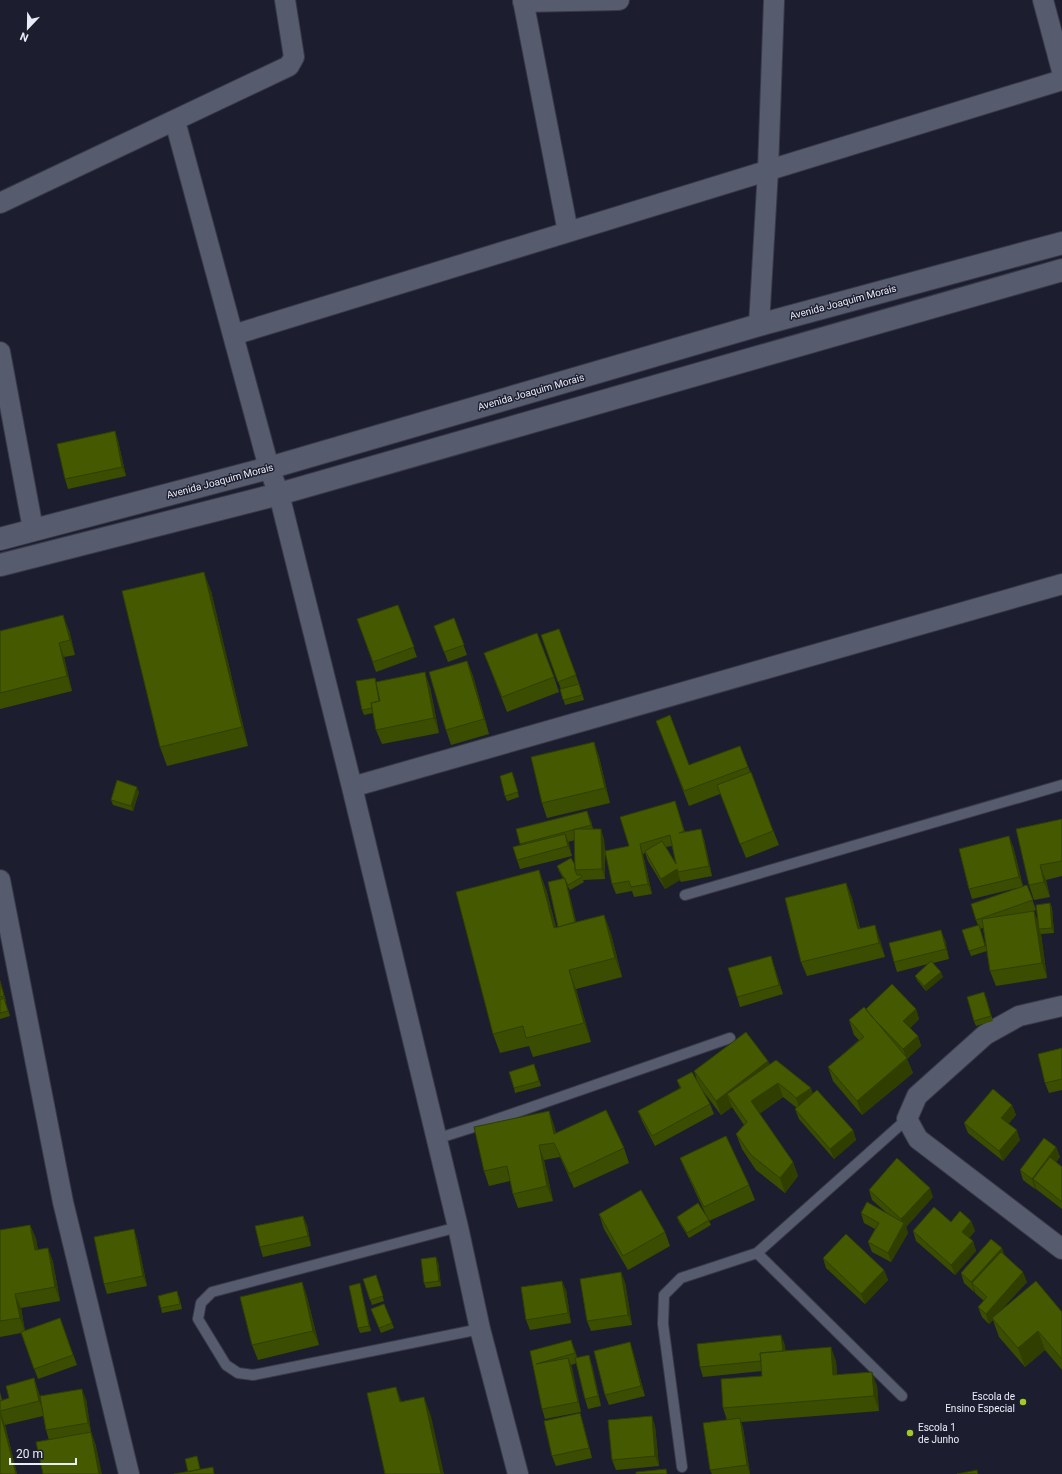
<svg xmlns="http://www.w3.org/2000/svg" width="1062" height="1474" font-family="Roboto,sans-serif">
<rect width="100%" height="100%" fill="#1c1e2f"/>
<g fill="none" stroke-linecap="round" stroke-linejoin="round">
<defs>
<path id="service" d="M 685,895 L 1062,785
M 436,1139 L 480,1125 L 730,1038
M 458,1227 L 212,1292 L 201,1303 L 198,1319 L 226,1365 L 238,1373 L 253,1375 L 480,1329
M 757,1253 L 902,1396
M 682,1467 L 663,1324 L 664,1295 L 681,1278 L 757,1253 L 907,1119"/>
<path id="minor" d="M 523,0 L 568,232
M 1043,0 L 1062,71
M 523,2 L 619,0
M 175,121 L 269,468 L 279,494 L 352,787 L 458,1227 L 480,1329 L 518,1474
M 0,203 L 289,66 L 294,57 L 285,0
M 759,325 L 768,170 L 774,0
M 233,335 L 1062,80
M 0,352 L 33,529
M 352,787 L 1062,584
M 0,880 L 63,1202 L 129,1474
M 1062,1006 L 1019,1016 L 985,1035 L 917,1096 L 907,1119 L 918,1139 L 1062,1249"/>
<path id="tertiary" d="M 0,539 L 269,468 L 759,325 L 1062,243
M 0,565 L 279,494 L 1062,270"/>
</defs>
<use href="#service" stroke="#393a48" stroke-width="12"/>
<use href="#minor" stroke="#393a48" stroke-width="22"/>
<use href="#tertiary" stroke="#393a48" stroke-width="24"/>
<use href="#service" stroke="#575b6e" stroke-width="10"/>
<use href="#minor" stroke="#575b6e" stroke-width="20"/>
<use href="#tertiary" stroke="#575b6e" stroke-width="22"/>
</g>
<path fill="#3b4d00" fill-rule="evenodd" d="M 115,431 L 118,441 L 126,476 L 68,489 L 65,479 Z
M 211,591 L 248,746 L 167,766 L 160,747 Z
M 398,605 L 417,657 L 376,672 L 357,619 Z
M 454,618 L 467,655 L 448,662 L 434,626 Z
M 559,629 L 581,689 L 584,700 L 565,705 L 561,689 L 541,635 Z
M 69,630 L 75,655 L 64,657 L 72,691 L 0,709 L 0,631 Z
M 484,653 L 554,677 L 559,692 L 507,712 Z
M 467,661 L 473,676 L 489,734 L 451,745 L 446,730 Z
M 375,678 L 376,682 L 430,687 L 439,733 L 382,744 L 376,730 L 373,713 L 364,715 L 362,710 Z
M 656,721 L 689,765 L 740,746 L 779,845 L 746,858 L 720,794 L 689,806 Z
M 594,742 L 599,757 L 610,803 L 547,818 L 542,803 Z
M 514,777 L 519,797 L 507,801 L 505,796 Z
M 139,792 L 133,811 L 113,805 L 111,800 Z
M 675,801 L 685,832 L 704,839 L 712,876 L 681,882 L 680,880 L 665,889 L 648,861 L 645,853 L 643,854 L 652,894 L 634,897 L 632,891 L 616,894 L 612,884 L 605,851 L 605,879 L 583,880 L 584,882 L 570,890 L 567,885 L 576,922 L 604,915 L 611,934 L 622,977 L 576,989 L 591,1042 L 533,1057 L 529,1046 L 500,1053 L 493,1034 L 546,889 L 556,927 L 558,927 L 563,878 L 559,871 L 557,866 L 575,865 L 575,840 L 568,842 L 572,856 L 520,869 L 517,860 L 521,845 L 520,844 L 591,821 L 593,829 L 604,839 L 605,851 L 629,846 ZM 672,846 L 676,864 L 666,847 Z
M 1062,819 L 1062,876 L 1046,880 L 1050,897 L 1034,900 L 1029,885 Z
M 1013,846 L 1023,886 L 1027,885 L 1036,910 L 1033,911 L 1038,922 L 1050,903 L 1052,908 L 1054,933 L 1041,934 L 1047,978 L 996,986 L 990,971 L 987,951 L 971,956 L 962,930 L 978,925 L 976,920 L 1017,888 L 972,899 L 969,889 ZM 983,928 L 987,950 L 980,929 Z
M 846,883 L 852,898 L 860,928 L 880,940 L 885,957 L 807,976 L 801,962 Z
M 945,940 L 949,959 L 933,963 L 943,977 L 926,991 L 917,980 L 915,976 L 928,964 L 897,972 L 894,962 Z
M 774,966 L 783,994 L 740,1007 L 737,997 Z
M 0,980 L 6,1001 L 5,1001 L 10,1016 L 0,1019 Z
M 986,997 L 993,1021 L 976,1026 L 974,1021 Z
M 916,1009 L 919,1019 L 910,1028 L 918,1036 L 921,1046 L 907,1059 L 913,1073 L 862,1115 L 833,1081 L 828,1067 L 859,1040 L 854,1035 L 849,1020 Z
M 1062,1048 L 1062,1090 L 1049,1093 L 1045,1083 Z
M 768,1061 L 770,1065 L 813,1094 L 853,1130 L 856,1140 L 834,1159 L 799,1119 L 795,1109 L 797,1108 L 783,1097 L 759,1114 L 793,1162 L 798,1176 L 785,1193 L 756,1170 L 742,1149 L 736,1134 L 744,1125 L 732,1107 L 721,1115 L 703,1091 L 710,1104 L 714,1114 L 655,1146 L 642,1121 L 638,1111 L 680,1088 L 677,1080 L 697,1080 L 694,1071 Z
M 536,1069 L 541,1086 L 515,1093 L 514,1088 Z
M 1012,1105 L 1016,1115 L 1008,1124 L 1020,1140 L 1003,1161 L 968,1133 L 964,1123 Z
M 549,1111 L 554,1126 L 556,1133 L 624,1148 L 629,1163 L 574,1188 L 560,1157 L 544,1160 L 553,1201 L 518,1208 L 513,1194 L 510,1181 L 489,1186 L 484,1171 Z
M 1056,1147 L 1060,1157 L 1056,1162 L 1062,1167 L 1062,1209 L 1036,1189 L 1036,1188 L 1035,1189 L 1023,1180 L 1020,1170 Z
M 680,1158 L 749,1185 L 755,1200 L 709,1221 L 711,1225 L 689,1238 L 679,1222 L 677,1217 L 707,1217 L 686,1172 Z
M 869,1190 L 933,1197 L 906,1227 L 908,1233 L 891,1262 L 872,1252 L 868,1242 L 875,1229 L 864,1223 L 861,1213 L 888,1214 L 872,1200 Z
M 599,1214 L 665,1232 L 670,1246 L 628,1270 L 604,1229 Z
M 971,1221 L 975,1231 L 969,1238 L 973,1241 L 976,1251 L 955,1275 L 916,1241 L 913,1231 L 951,1222 Z
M 30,1225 L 36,1239 L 38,1250 L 48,1248 L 53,1262 L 60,1301 L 21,1308 L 25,1331 L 60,1318 L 77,1365 L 38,1379 L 21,1333 L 0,1337 L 0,1230 Z
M 307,1225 L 311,1246 L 263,1257 L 260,1247 Z
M 137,1239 L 147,1286 L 107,1294 L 104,1284 Z
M 1002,1248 L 1004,1254 L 1027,1282 L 999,1312 L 1062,1312 L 1062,1370 L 1045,1350 L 1025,1367 L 999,1337 L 993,1320 L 989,1324 L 982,1317 L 978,1307 L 984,1301 L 975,1293 L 975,1291 L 974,1292 L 964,1283 L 961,1273 Z
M 823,1258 L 884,1270 L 888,1280 L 865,1304 L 826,1268 Z
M 438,1262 L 441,1286 L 426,1288 L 424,1283 Z
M 376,1275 L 384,1301 L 372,1305 L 363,1279 Z
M 302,1282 L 307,1297 L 319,1345 L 258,1360 L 252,1345 Z
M 625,1282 L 632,1325 L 591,1331 L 587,1321 Z
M 360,1283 L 361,1288 L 371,1331 L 360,1333 L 358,1328 Z
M 566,1290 L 571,1323 L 530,1330 L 526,1320 Z
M 179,1296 L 182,1309 L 162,1313 L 161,1308 Z
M 384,1304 L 394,1328 L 381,1333 L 371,1309 Z
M 630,1342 L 633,1352 L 645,1396 L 609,1405 L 605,1395 Z
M 785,1345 L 785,1350 L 836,1361 L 837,1375 L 877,1386 L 879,1411 L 741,1422 L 743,1428 L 750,1474 L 712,1474 L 710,1470 L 727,1420 L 723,1408 L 762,1376 L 762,1371 L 703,1377 L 700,1367 Z
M 575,1350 L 577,1357 L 592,1365 L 601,1406 L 588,1409 L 585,1399 L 577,1363 L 571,1365 L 581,1412 L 545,1419 L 542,1409 L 530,1351 Z
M 34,1378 L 40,1397 L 86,1399 L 91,1432 L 96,1446 L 49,1440 L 46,1430 L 43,1416 L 5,1425 L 17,1474 L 0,1474 L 0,1392 L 2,1400 L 9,1398 Z
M 580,1413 L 583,1423 L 592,1458 L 556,1466 L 552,1456 Z
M 655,1426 L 659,1466 L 616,1470 L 612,1460 Z"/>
<path fill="#303e00" d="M 115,431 L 118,441 L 126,476 L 122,467 Z
M 204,572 L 211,591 L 248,746 L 242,727 Z
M 63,615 L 69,630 L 75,655 L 70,640 Z
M 59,643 L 64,657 L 72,691 L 67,676 Z
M 467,661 L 473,676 L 489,734 L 484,719 Z
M 425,672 L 430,687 L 439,733 L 434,718 Z
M 375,678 L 377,683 L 382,711 L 380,706 Z
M 594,742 L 599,757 L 610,803 L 605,788 Z
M 137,787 L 139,792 L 133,811 L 131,806 Z
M 587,811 L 591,821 L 594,835 L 591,825 Z
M 601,829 L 604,839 L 605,879 L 602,869 Z
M 701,829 L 704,839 L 712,876 L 709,866 Z
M 565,834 L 569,843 L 572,856 L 568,846 Z
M 1009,836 L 1013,846 L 1023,887 L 1019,877 Z
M 640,844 L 643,854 L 652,894 L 648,884 Z
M 1040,865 L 1046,880 L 1050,897 L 1044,882 Z
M 677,869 L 680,880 L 665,889 L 661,879 Z
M 539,870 L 546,889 L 561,947 L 554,928 Z
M 565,878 L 568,888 L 580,937 L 576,927 Z
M 846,883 L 852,898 L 863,943 L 858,929 Z
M 1050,903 L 1052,908 L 1054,933 L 1052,928 Z
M 1034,911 L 1039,925 L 1039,929 L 1041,934 L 1047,978 L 1042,963 Z
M 604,915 L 611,934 L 622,977 L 615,958 Z
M 875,925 L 880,940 L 885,957 L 879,943 Z
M 941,930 L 945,940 L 949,959 L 946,949 Z
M 771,956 L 774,966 L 783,994 L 779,985 Z
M 569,970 L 576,989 L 591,1042 L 584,1023 Z
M 941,972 L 943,977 L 926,991 L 924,986 Z
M 916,1009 L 919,1019 L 906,1031 L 903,1021 Z
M 918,1036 L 921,1046 L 907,1059 L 913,1073 L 862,1115 L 857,1101 L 907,1059 L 903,1049 Z
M 768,1061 L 774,1076 L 727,1094 L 732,1107 L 721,1115 L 716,1101 Z
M 778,1083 L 783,1097 L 756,1116 L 751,1101 Z
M 811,1088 L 816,1103 L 801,1113 L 796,1098 Z
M 1012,1105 L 1016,1115 L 1005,1128 L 1001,1118 Z
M 549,1111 L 554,1126 L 559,1149 L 554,1134 Z
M 853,1130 L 856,1140 L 834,1159 L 830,1149 Z
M 1017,1130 L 1020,1140 L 1003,1161 L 999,1151 Z
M 539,1145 L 544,1160 L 553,1201 L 547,1186 Z
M 1056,1147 L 1060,1157 L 1039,1184 L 1033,1179 L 1036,1188 L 1035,1189 L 1032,1179 Z
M 793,1162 L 798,1176 L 785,1193 L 780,1178 Z
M 930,1188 L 933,1197 L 906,1227 L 908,1233 L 891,1262 L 888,1253 L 903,1225 L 901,1219 Z
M 303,1216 L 307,1225 L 311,1246 L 308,1236 Z
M 971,1221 L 975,1231 L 966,1242 L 962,1232 Z
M 30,1225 L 36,1239 L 40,1265 L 35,1250 Z
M 134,1229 L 137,1239 L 147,1286 L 143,1276 Z
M 973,1241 L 976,1251 L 955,1275 L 951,1265 Z
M 48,1248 L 53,1262 L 60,1301 L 55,1287 Z
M 1002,1248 L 1005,1258 L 972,1283 L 975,1291 L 974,1292 L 971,1282 Z
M 436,1257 L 438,1262 L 441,1286 L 439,1281 Z
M 884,1270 L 888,1280 L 865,1304 L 861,1294 Z
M 621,1272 L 625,1282 L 632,1325 L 628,1315 Z
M 1023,1272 L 1027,1282 L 993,1319 L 992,1318 L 993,1320 L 989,1324 L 986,1314 Z
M 562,1281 L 566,1290 L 571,1323 L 568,1313 Z
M 302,1282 L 307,1297 L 319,1345 L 313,1331 Z
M 360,1283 L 361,1288 L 371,1331 L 369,1326 Z
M 15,1294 L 21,1308 L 25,1332 L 20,1318 Z
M 1038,1331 L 1045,1350 L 1025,1367 L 1018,1348 Z
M 781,1335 L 785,1345 L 787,1365 L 783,1355 Z
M 571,1340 L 575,1350 L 578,1363 L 575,1353 Z
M 630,1342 L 633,1352 L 645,1396 L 641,1386 Z
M 831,1347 L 836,1361 L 838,1389 L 833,1375 Z
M 589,1355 L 592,1365 L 601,1406 L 598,1396 Z
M 568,1358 L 572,1367 L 581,1412 L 578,1402 Z
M 872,1372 L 877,1386 L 879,1411 L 874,1396 Z
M 34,1378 L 39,1393 L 45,1415 L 39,1401 Z
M 396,1387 L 403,1406 L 400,1402 Z
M 82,1389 L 86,1399 L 91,1432 L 88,1423 Z
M 424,1397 L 431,1416 L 444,1474 L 441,1474 Z
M 0,1412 L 5,1425 L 17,1474 L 16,1474 Z
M 580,1413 L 583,1423 L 592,1458 L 589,1448 Z
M 652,1416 L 655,1426 L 659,1466 L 655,1456 Z
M 740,1418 L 743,1428 L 750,1474 L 747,1465 Z
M 91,1432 L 96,1446 L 102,1474 L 99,1474 Z"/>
<path fill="#455900" stroke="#303e00" d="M 115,431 L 122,467 L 65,479 L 57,444 Z
M 204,572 L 242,727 L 160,747 L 122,591 Z
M 398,605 L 414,647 L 373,662 L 357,619 Z
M 63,615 L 70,640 L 59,643 L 67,676 L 0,693 L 0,631 Z
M 454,618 L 464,645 L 444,652 L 434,626 Z
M 559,629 L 576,675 L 558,682 L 541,635 Z
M 537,633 L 554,677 L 502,697 L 484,653 Z
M 467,661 L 484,719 L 446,730 L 429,672 Z
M 425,672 L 434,718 L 376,730 L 371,703 L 380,701 L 376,682 Z
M 375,678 L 379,701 L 371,703 L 372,708 L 362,710 L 356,681 Z
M 579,684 L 582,695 L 563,700 L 560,689 Z
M 670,715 L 689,765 L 740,746 L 748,767 L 684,791 L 656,721 Z
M 594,742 L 605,788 L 542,803 L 531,757 Z
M 512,772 L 518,792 L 505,796 L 500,776 Z
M 751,772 L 773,831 L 740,844 L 717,785 Z
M 117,780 L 137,787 L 131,806 L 111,800 Z
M 675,801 L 684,831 L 679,833 L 701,829 L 709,866 L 678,872 L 677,869 L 661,879 L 645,851 L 662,841 L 676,864 L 670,835 L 640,844 L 648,884 L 631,887 L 629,881 L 612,884 L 605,851 L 629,846 L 620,817 Z
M 587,811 L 591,825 L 520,844 L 516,829 Z
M 1062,819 L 1062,861 L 1040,865 L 1044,882 L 1029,885 L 1016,829 Z
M 574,829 L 601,829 L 602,869 L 575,870 Z
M 565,834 L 568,846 L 517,860 L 513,847 Z
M 1009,836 L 1019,877 L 969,889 L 959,849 Z
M 571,858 L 575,865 L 575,870 L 577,875 L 581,875 L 582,877 L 568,885 L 557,866 Z
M 539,870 L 554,928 L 604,915 L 615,958 L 569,970 L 584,1023 L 526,1038 L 523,1026 L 493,1034 L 456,892 Z
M 565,878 L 575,922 L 558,927 L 548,882 Z
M 846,883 L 858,929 L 875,925 L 879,943 L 801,962 L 785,898 Z
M 1027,885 L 1033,900 L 976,920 L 971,904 Z
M 1050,903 L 1052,928 L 1039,929 L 1036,905 Z
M 1034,911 L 1042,963 L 990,971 L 982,919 Z
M 979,925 L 985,946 L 969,951 L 962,930 Z
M 941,930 L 946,949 L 894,962 L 889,943 Z
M 771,956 L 779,985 L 737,997 L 728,968 Z
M 931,961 L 941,972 L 924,986 L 915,976 Z
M 0,981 L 4,996 L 0,997 Z
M 892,984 L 916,1009 L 903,1021 L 918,1036 L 903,1049 L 873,1018 L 866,1009 Z
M 984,992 L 991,1016 L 974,1021 L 967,997 Z
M 4,998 L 8,1011 L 0,1013 L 0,1000 Z
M 864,1007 L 907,1058 L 857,1101 L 828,1067 L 864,1037 L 849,1020 Z
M 746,1032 L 768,1061 L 716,1101 L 694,1071 Z
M 1062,1048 L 1062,1079 L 1045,1083 L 1038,1054 Z
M 776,1060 L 811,1088 L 796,1098 L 792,1094 L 778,1083 L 751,1101 L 793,1162 L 780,1178 L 751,1155 L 736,1134 L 747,1122 L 727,1094 Z
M 534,1064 L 539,1081 L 514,1088 L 509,1072 Z
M 692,1072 L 710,1104 L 652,1136 L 638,1111 L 681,1088 L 677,1080 Z
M 993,1089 L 1012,1105 L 1001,1118 L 1017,1130 L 999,1151 L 964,1123 Z
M 817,1090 L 853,1130 L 830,1149 L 795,1109 Z
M 606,1110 L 624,1148 L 569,1174 L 554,1143 L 539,1145 L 547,1186 L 513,1194 L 507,1166 L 484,1171 L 474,1127 L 549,1111 L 554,1134 Z
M 726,1136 L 749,1185 L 704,1207 L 680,1158 Z
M 1044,1138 L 1056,1147 L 1032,1179 L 1020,1170 Z
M 1050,1157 L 1062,1167 L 1062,1202 L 1033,1179 Z
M 897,1158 L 930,1188 L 901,1219 L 869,1190 Z
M 641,1190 L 665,1232 L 623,1256 L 599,1214 Z
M 867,1202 L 904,1223 L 888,1253 L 868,1242 L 879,1223 L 861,1213 Z
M 698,1203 L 709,1220 L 687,1233 L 677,1217 Z
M 934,1207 L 951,1222 L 960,1211 L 971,1221 L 962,1232 L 973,1241 L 951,1265 L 913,1231 Z
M 303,1216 L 308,1236 L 260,1247 L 255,1226 Z
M 30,1225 L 35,1250 L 48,1248 L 55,1287 L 15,1294 L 20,1318 L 0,1321 L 0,1230 Z
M 134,1229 L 143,1276 L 104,1284 L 94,1237 Z
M 846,1234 L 884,1270 L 861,1294 L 823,1258 Z
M 991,1239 L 1002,1248 L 971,1282 L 961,1273 Z
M 1001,1252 L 1023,1272 L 986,1314 L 978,1307 L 987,1297 L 972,1283 Z
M 436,1257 L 439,1281 L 424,1283 L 421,1259 Z
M 621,1272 L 628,1315 L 587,1321 L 580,1279 Z
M 376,1275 L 383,1296 L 370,1300 L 363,1279 Z
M 562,1281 L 568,1313 L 526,1320 L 521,1287 Z
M 1036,1281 L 1062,1312 L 1062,1359 L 1038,1331 L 1018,1348 L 992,1318 Z
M 302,1282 L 313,1331 L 252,1345 L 240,1297 Z
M 360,1283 L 369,1326 L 358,1328 L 349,1286 Z
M 177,1291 L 180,1304 L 161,1308 L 158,1296 Z
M 384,1304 L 392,1323 L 379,1328 L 371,1309 Z
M 60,1318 L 73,1355 L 34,1369 L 21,1332 Z
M 781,1335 L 783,1351 L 760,1353 L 761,1361 L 700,1367 L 697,1344 Z
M 571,1340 L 575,1353 L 536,1364 L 568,1358 L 578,1402 L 542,1409 L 530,1351 Z
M 630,1342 L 641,1386 L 605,1395 L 594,1351 Z
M 831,1347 L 833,1375 L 872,1372 L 874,1396 L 723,1408 L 721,1379 L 762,1376 L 760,1353 Z
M 589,1355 L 598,1396 L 585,1399 L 575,1358 Z
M 34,1378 L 39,1401 L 0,1411 L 0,1401 L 9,1398 L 6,1386 Z
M 396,1387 L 400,1402 L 424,1397 L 441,1474 L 385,1474 L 367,1393 Z
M 82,1389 L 88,1423 L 46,1430 L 40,1396 Z
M 0,1412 L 16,1474 L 0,1474 Z
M 580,1413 L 589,1448 L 552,1456 L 544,1421 Z
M 652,1416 L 655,1456 L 612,1460 L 608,1420 Z
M 740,1418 L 747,1465 L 710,1470 L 703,1423 Z
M 91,1432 L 99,1474 L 43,1474 L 36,1442 Z
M 197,1456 L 200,1469 L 188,1472 L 185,1459 Z
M 213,1467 L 214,1474 L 174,1474 Z
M 666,1469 L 667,1474 L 636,1474 L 636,1472 Z
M 977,1470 L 978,1474 L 957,1474 Z"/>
<g fill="#a2c928" stroke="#1c1e2f" stroke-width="1.5">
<circle cx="1023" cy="1402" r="4"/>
<circle cx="910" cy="1433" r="4"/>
</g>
<g text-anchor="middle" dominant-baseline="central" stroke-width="3" stroke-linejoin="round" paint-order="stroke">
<g font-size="10" fill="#eaedf8" stroke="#1c1e2f">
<text transform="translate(843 302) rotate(-15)">Avenida Joaquim Morais</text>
<text transform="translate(531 392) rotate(-16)">Avenida Joaquim Morais</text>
<text transform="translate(220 481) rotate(-15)">Avenida Joaquim Morais</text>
</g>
<g font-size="10" fill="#eaedf8" stroke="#1c1e2f" text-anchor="end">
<text x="1015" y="1396">Escola de<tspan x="1015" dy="12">Ensino Especial</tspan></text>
<text x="918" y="1427" text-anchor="start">Escola 1<tspan x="918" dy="12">de Junho</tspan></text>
</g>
</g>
<g transform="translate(28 28) rotate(202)" stroke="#1c1e2f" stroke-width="3" paint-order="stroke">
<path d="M0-3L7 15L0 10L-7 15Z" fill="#eaedf8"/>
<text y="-6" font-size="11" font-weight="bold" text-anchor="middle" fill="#eaedf8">N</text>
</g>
<path d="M10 1458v6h66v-6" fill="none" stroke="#eaedf8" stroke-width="2"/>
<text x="16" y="1458" font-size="12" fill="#eaedf8" stroke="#1c1e2f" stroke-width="3" paint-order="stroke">20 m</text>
</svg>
